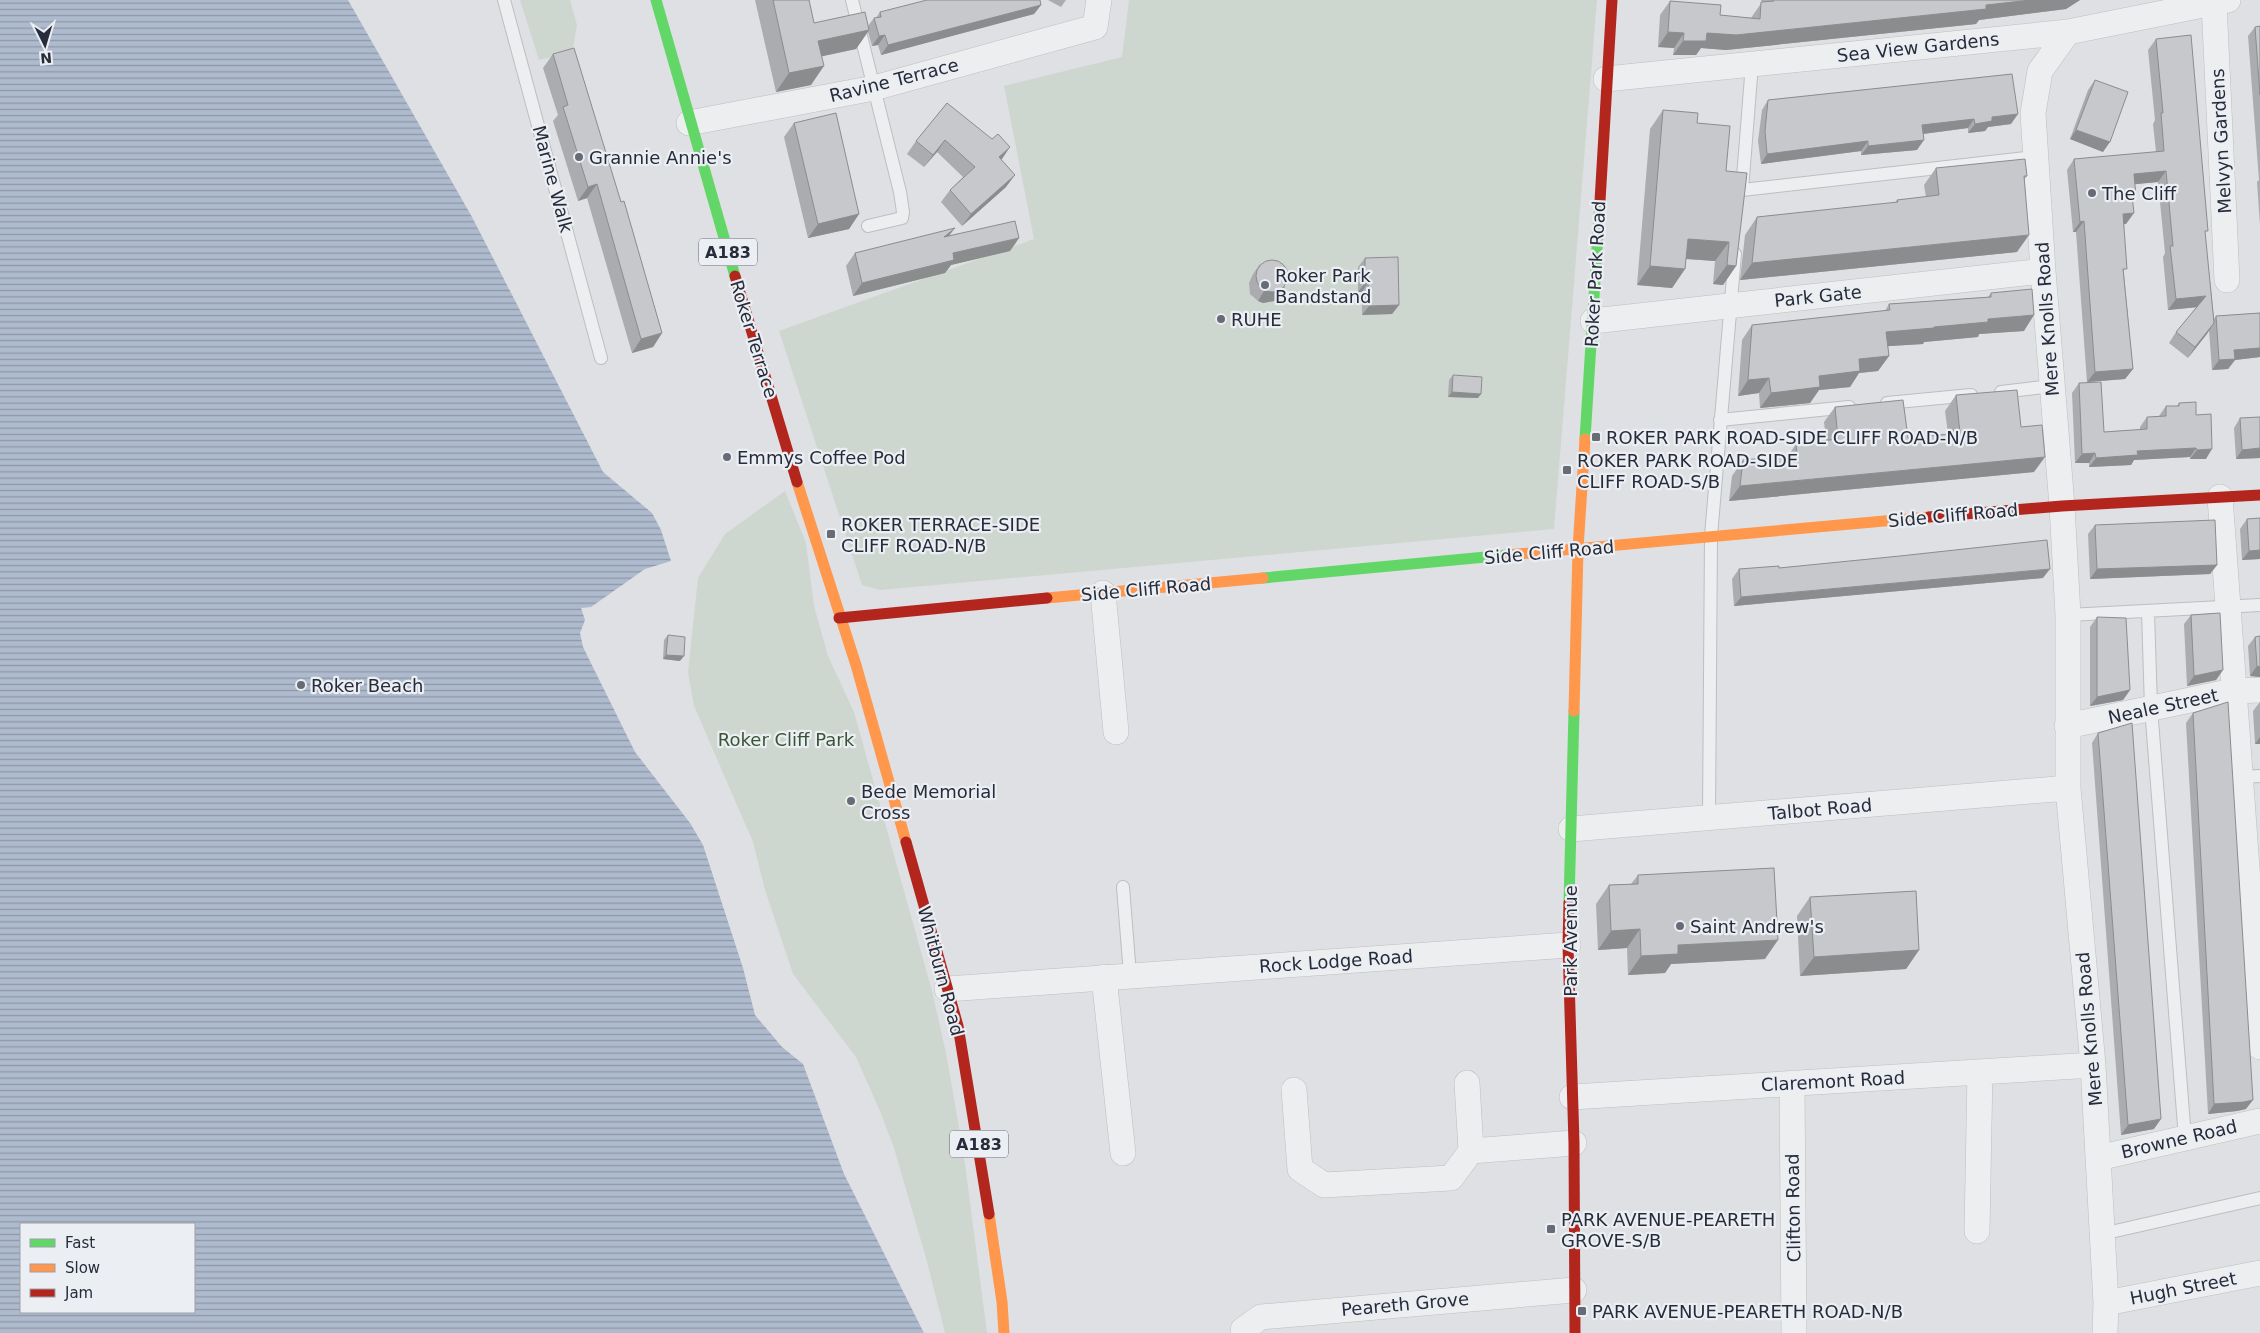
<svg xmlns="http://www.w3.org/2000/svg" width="2260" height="1333" font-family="'DejaVu Sans',sans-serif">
<defs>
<pattern id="water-rules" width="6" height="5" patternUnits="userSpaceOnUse" patternTransform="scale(1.25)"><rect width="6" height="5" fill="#aebacd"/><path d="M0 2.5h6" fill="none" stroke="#8e97a7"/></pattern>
</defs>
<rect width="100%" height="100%" fill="#dee0e3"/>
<path fill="#ced7cf" d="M 520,0 L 570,0 L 577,25 L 573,48 L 564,54 L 539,60 Z
M 1129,0 L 1597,0 L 1554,529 L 880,590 L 862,585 L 779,331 L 1034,239 L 1004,86 L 1122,57 Z
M 785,491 L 806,543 L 814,606 L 828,656 L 854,712 L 932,991 L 946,1053 L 964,1156 L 987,1333 L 945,1333 L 926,1258 L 894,1148 L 880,1111 L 856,1057 L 793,974 L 765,890 L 753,842 L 694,706 L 688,672 L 698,578 L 725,534 Z"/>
<path fill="url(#water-rules)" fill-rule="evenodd" d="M 0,0 L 348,0 L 472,217 L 603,472 L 652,513 L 661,530 L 671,561 L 645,569 L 591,607 L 581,608 L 585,620 L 580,633 L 583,647 L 635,752 L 690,823 L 703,845 L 743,968 L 755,1015 L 782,1047 L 803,1064 L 844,1174 L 924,1333 L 0,1333 ZM 21,1224 L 194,1224 L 194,1312 L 21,1312 Z"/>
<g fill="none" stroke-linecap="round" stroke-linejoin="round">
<defs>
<path id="lane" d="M 504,0 L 601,358
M 852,0 L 900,192 L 903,212 L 902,218 L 868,226
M 1742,190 L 1752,64
M 1742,190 L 2035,157
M 2001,392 L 2052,386
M 1887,403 L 1971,395
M 1720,420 L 1849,407
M 2148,611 L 2151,708 L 2185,1138
M 2068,615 L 2260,605
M 2240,777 L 2260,776
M 1709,818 L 1711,536 L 1735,254
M 1123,887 L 1130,975
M 2102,1234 L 2260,1198"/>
<path id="street" d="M 2214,3 L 2227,280
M 2068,32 L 2040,71 L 2033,113 L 2043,271 L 2062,506 L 2068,615 L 2068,788 L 2093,1065 L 2106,1303 L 2105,1333
M 1606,79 L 2068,32 L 2228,0
M 689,123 L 874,88 L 1095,27 L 1099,0
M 1593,321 L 2043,271
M 2220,497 L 2260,1047
M 1103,593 L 1116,732
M 2067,726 L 2233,691 L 2260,690
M 1571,829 L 2068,788
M 1104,977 L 1123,1153
M 947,989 L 1568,945
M 1467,1083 L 1471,1151
M 1792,1083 L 1794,1333
M 1294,1090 L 1300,1169 L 1324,1185 L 1451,1178 L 1471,1151 L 1574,1143
M 1572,1097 L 2093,1065
M 2098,1158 L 2260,1121
M 1977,1231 L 1980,1072
M 2106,1303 L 2260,1273
M 1243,1333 L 1243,1330 L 1261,1317 L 1574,1290"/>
</defs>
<use href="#lane" stroke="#bcbec1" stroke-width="14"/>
<use href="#street" stroke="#bcbec1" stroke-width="26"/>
<use href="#lane" stroke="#edeef0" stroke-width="12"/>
<use href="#street" stroke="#edeef0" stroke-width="25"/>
<path stroke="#63d668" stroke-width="11" d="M 656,0 L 735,276
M 1585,439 L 1600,201
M 1263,578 L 1507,555
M 1569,903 L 1574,711"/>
<path stroke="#ff974d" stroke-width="11" d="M 797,482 L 856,665 L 906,842
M 1507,555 L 1929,517
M 1047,598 L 1263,578
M 1574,711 L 1578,549 L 1585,439
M 989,1214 L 1002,1302 L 1004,1333"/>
<path stroke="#b3261e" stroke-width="11" d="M 1600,201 L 1612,0
M 735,276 L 797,482
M 1929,517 L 2062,506 L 2260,495
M 839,618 L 1047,598
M 906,842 L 958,1026 L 989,1214
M 1569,903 L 1568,945 L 1574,1143 L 1575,1333"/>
</g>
<path fill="#abacaf" d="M 755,0 L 809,0 L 814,23 L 868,26 L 874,18 L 876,18 L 880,12 L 1041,5 L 1034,14 L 881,55 L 878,45 L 872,46 L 868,32 L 856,49 L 822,56 L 811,85 L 776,92 Z
M 1048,0 L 1066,0 L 1061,7 Z
M 1761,0 L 2080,0 L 2066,9 L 1979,20 L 1976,24 L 1726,50 L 1701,48 L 1696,55 L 1673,55 L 1674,48 L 1658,47 L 1660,15 L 1670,1 L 1720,15 L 1751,18 L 1762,2 Z
M 2260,26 L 2260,225 L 2257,182 L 2259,180 L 2248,36 L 2255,27 Z
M 2156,39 L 2205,234 L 2214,319 L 2216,316 L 2260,313 L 2260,357 L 2235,360 L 2228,369 L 2212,370 L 2209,330 L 2188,358 L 2169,343 L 2176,332 L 2197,307 L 2168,310 L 2163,257 L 2165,253 L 2158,182 L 2135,184 L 2133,201 L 2126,224 L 2124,224 L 2124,274 L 2133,369 L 2125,379 L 2087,382 L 2076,232 L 2073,232 L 2067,170 L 2074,159 L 2156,152 L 2153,124 L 2155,120 L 2148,50 Z
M 553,54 L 621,202 L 662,333 L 653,347 L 632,353 L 587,198 L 578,201 L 553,121 L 558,115 L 543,68 Z
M 2012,74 L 2011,124 L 1988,127 L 1985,131 L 1968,133 L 1968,128 L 1923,134 L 1917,150 L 1861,155 L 1861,151 L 1761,164 L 1758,141 L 1762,110 L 1768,100 Z
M 2095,80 L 2103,152 L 2070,139 L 2088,90 Z
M 947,103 L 1001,160 L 1006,187 L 962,226 L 941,202 L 950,190 L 963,177 L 937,152 L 924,167 L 907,154 L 916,141 Z
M 1663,110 L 1697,123 L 1726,171 L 1736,266 L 1723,285 L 1713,284 L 1715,261 L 1686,259 L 1685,269 L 1672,288 L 1637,285 L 1650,129 Z
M 794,123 L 859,214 L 849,229 L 808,238 L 784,137 Z
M 1936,168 L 2027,176 L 2024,180 L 2017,252 L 1740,280 L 1745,235 L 1757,217 L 1895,203 L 1897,200 L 1926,197 L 1924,185 Z
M 949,236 L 1019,238 L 1010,251 L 951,265 L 945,273 L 853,296 L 846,266 L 855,253 Z
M 1365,258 L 1399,305 L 1392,314 L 1362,315 L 1362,292 L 1358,292 L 1358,267 Z
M 1260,264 L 1278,297 L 1274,301 L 1263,303 L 1258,301 L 1250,294 L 1249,283 L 1253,274 Z
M 1991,293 L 2024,331 L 1979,334 L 1978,337 L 1924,342 L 1923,344 L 1888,346 L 1889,356 L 1878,371 L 1859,373 L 1850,387 L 1819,390 L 1810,403 L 1760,408 L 1759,393 L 1738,396 L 1742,340 L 1752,325 L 1885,311 L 1889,304 L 1988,297 Z
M 1453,375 L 1478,398 L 1448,397 L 1449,380 Z
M 2079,383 L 2104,432 L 2140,430 L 2140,427 L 2147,417 L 2159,417 L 2159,416 L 2166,406 L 2177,406 L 2179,403 L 2196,415 L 2206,459 L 2190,459 L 2190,457 L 2134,460 L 2131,465 L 2089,467 L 2089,463 L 2075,463 L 2072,393 Z
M 1956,395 L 2021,427 L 2034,472 L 1729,501 L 1732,476 L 1743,460 L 1788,456 L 1796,444 L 1826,440 L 1824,422 L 1835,407 L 1908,438 L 1948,434 L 1945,411 Z
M 2240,418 L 2260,458 L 2236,459 L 2234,428 Z
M 2260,518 L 2260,559 L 2242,560 L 2240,529 L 2247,519 Z
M 2095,525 L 2217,565 L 2210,574 L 2090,579 L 2088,534 Z
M 1779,568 L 2043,578 L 1734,606 L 1732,579 L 1739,569 Z
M 2191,615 L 2223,670 L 2216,680 L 2187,686 L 2184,624 Z
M 2097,617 L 2130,690 L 2123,700 L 2090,706 L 2090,627 Z
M 668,635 L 680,661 L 663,659 L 664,640 Z
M 2260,636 L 2260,677 L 2250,676 L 2248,646 L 2255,637 Z
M 2260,702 L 2260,744 L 2255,744 L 2253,711 Z
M 2193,713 L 2246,1109 L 2237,1111 L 2208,1114 L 2186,723 Z
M 2098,733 L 2154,1129 L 2121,1135 L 2092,743 Z
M 1638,875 L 1765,959 L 1671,964 L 1665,973 L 1628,975 L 1627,948 L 1598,950 L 1596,904 L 1609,885 L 1631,884 Z
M 1810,897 L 1919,950 L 1906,969 L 1800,976 L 1797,916 Z"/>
<path fill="#8b8c8e" d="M 2031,0 L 2080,0 L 2066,9 L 1979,20 L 1976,24 L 1726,50 L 1701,48 L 1696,55 L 1673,55 L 1683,41 L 1707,33 L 1986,5 Z
M 1041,5 L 1034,14 L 881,55 L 888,45 Z
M 869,30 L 856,49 L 805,60 L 818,41 Z
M 1668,32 L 1684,33 L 1674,48 L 1658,47 Z
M 885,35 L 878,45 L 872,46 L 879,36 Z
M 824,66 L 811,85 L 776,92 L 789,73 Z
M 2018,114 L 2011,124 L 1988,127 L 1985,131 L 1968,133 L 1975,124 L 1992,117 Z
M 1974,119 L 1968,128 L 1915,135 L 1922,125 Z
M 2076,130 L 2110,142 L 2103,152 L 2070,139 Z
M 945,140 L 937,152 L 924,167 L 933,155 Z
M 1924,140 L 1917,150 L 1861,155 L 1868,146 Z
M 1868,141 L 1861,151 L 1761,164 L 1767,154 Z
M 1010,147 L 1002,159 L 990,169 L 999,157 Z
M 2166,171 L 2158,182 L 2127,185 L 2134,174 Z
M 1015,175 L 1006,187 L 962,226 L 971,214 Z
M 597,184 L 587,198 L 578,201 L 588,187 Z
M 2134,213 L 2126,224 L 2116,225 L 2123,214 Z
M 859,214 L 849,229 L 808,238 L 818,224 Z
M 2084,221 L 2076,232 L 2073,232 L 2080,222 Z
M 955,228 L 945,241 L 944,237 Z
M 2029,235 L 2017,252 L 1740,280 L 1752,263 Z
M 1019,238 L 1010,251 L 951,265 L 945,273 L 853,296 L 862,283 L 953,253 Z
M 1688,239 L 1729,242 L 1715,261 L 1674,258 Z
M 1727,265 L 1736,266 L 1723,285 L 1713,284 Z
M 1650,266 L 1685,269 L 1672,288 L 1637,285 Z
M 1368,282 L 1362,292 L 1358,292 L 1365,283 Z
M 1285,287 L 1278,297 L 1274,301 L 1263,303 L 1258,301 L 1264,291 Z
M 2206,296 L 2199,307 L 2168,310 L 2176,299 Z
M 1399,305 L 1392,314 L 1362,315 L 1369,306 Z
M 2034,315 L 2024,331 L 1979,334 L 1978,337 L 1924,342 L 1923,344 L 1875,347 L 1886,332 L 1988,319 Z
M 2214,323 L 2207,334 L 2188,358 L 2195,347 Z
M 662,333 L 653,347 L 632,353 L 641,339 Z
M 2260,348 L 2260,357 L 2235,360 L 2228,369 L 2212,370 L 2219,360 L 2234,350 Z
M 1889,356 L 1878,371 L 1859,373 L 1850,387 L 1819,390 L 1810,403 L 1760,408 L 1771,393 L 1819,376 L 1859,359 Z
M 2133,369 L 2125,379 L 2087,382 L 2095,372 Z
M 1769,378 L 1759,393 L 1738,396 L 1748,380 Z
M 1452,392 L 1481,394 L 1478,398 L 1448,397 Z
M 2196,448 L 2190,457 L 2134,460 L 2131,465 L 2089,467 L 2096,458 L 2137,451 Z
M 2260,448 L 2260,458 L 2236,459 L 2242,450 Z
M 2212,449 L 2206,459 L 2190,459 L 2197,450 Z
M 2095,453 L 2089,463 L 2075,463 L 2082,454 Z
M 2045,457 L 2034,472 L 1729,501 L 1740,486 Z
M 2260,550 L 2260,559 L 2242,560 L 2249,551 Z
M 2217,565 L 2210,574 L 2090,579 L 2097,569 Z
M 2050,569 L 2043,578 L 1734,606 L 1741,597 Z
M 666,655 L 684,656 L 680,661 L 663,659 Z
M 2257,666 L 2260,667 L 2260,677 L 2250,676 Z
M 2223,670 L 2216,680 L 2187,686 L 2194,676 Z
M 2130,690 L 2123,700 L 2090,706 L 2097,697 Z
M 2260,737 L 2260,744 L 2255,744 Z
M 1640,929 L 1627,948 L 1598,950 L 1611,931 Z
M 1778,940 L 1765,959 L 1671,964 L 1665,973 L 1628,975 L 1641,956 L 1678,945 Z
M 1919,950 L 1906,969 L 1800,976 L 1814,957 Z
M 2253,1100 L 2246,1109 L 2237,1111 L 2208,1114 L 2214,1104 Z
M 2161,1119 L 2154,1129 L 2121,1135 L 2128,1125 Z"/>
<path fill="#c7c8cb" stroke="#8b8c8e" d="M 773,0 L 809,0 L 814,23 L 865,12 L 869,30 L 818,41 L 824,66 L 789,73 Z
M 927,0 L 1040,0 L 1041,5 L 888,45 L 885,35 L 879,36 L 874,18 L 881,17 L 880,12 Z
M 1773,0 L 2031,0 L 1986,5 L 1986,9 L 1736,35 L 1707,33 L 1706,41 L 1683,41 L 1684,33 L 1668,32 L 1670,1 L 1721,5 L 1720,15 L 1760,19 L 1761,2 L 1774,1 Z
M 2260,26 L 2260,95 L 2255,27 Z
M 2191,35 L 2208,231 L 2205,231 L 2214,323 L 2195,347 L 2176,332 L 2206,296 L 2176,299 L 2170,246 L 2173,246 L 2166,171 L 2134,174 L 2136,196 L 2132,196 L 2134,213 L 2123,214 L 2127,269 L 2123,269 L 2133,369 L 2095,372 L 2084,221 L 2080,222 L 2074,159 L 2164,151 L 2161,113 L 2163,113 L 2156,39 Z
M 574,48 L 621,202 L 624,201 L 662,333 L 641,339 L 597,184 L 588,187 L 563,107 L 568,105 L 553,54 Z
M 2012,74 L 2018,114 L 1992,117 L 1992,121 L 1975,124 L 1974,119 L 1922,125 L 1924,140 L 1868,146 L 1868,141 L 1767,154 L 1765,131 L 1768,100 Z
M 2095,80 L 2128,92 L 2110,142 L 2076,130 Z
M 947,103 L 992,139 L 998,134 L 1010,147 L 999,157 L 1015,175 L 971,214 L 950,190 L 975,167 L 945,140 L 933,155 L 916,141 Z
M 1663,110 L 1698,113 L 1697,123 L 1730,126 L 1726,171 L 1747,173 L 1736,266 L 1727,265 L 1729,242 L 1688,239 L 1685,269 L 1650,266 Z
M 836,113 L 859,214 L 818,224 L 794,123 Z
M 2025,159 L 2027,176 L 2024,176 L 2029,235 L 1752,263 L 1757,217 L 1898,202 L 1897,200 L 1939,195 L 1936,168 Z
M 1015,221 L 1019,238 L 953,253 L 954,260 L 862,283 L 855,253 L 955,228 L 944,237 Z
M 1398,257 L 1399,305 L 1369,306 L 1368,282 L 1365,283 L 1365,258 Z
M1256 276a16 16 0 1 1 32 0a16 16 0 1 1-32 0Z
M 2032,289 L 2034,315 L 1988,319 L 1988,322 L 1934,327 L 1934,328 L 1886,332 L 1889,356 L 1859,359 L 1860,371 L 1819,376 L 1820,387 L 1771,393 L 1769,378 L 1748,380 L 1752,325 L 1890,310 L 1889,304 L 1991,297 L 1991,293 Z
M 2260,313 L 2260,348 L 2234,350 L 2235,359 L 2219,360 L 2216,316 Z
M 1453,375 L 1482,377 L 1481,394 L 1452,392 Z
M 2101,382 L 2104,432 L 2147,429 L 2147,417 L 2166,416 L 2166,406 L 2179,406 L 2179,403 L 2196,402 L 2196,415 L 2211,414 L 2212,449 L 2197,450 L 2196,448 L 2137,451 L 2138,455 L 2096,458 L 2095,453 L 2082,454 L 2079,383 Z
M 2017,390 L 2021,427 L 2042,425 L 2045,457 L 1740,486 L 1743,460 L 1797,455 L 1796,444 L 1838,439 L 1835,407 L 1903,400 L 1908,438 L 1960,433 L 1956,395 Z
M 2260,417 L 2260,448 L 2242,450 L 2240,418 Z
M 2260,518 L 2260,550 L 2249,551 L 2247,519 Z
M 2215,520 L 2217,565 L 2097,569 L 2095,525 Z
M 2047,540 L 2050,569 L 1741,597 L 1739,569 L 1779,566 L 1779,568 L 1900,556 Z
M 2220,613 L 2223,670 L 2194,676 L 2191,615 Z
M 2097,617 L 2126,618 L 2130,690 L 2097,697 Z
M 668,635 L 685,637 L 684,656 L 666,655 Z
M 2260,636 L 2260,667 L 2257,666 L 2255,637 Z
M 2228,702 L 2253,1100 L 2244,1102 L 2214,1104 L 2193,713 Z
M 2132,723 L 2161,1119 L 2128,1125 L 2098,733 Z
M 1774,868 L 1778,940 L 1678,945 L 1678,954 L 1641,956 L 1640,929 L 1611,931 L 1609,885 L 1638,884 L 1638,875 Z
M 1916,891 L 1919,950 L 1814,957 L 1810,897 Z"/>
<g fill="#676b75" stroke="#ebeef3" stroke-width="2">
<circle cx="579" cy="157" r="5"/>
<circle cx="2092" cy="193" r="5"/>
<circle cx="1265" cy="285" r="5"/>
<circle cx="1221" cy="319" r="5"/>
<rect x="1591" y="432" width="10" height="10" rx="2.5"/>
<circle cx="727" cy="457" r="5"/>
<rect x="1562" y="465" width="10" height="10" rx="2.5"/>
<rect x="826" y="529" width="10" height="10" rx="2.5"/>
<circle cx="301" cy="685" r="5"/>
<circle cx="851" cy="801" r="5"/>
<circle cx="1680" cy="926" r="5"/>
<rect x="1546" y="1224" width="10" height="10" rx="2.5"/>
<rect x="1577" y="1306" width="10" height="10" rx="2.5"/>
</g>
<g text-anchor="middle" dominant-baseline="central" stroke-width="4.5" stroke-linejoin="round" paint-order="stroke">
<g fill="#ebeef3" stroke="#626672" stroke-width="1">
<rect x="699" y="238.5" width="58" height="27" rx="4"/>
<rect x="950" y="1130.5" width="58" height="27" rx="4"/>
</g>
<g font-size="16" font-weight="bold" fill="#272c3a">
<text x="728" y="252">A183</text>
<text x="979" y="1144">A183</text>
</g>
<g font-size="18" fill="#272c3a" stroke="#ebeef3">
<text transform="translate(1918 47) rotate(-6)">Sea View Gardens</text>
<text transform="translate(894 80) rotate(-14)">Ravine Terrace</text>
<text transform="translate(2221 141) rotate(-93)">Melvyn Gardens</text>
<text transform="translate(553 179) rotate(75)">Marine Walk</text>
<text transform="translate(1595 274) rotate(-87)">Roker Park Road</text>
<text transform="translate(1818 296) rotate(-6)">Park Gate</text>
<text transform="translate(2047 319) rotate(-94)">Mere Knolls Road</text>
<text transform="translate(754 339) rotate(73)">Roker Terrace</text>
<text transform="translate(1953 515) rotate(-5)">Side Cliff Road</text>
<text transform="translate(1549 552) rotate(-5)">Side Cliff Road</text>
<text transform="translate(1146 589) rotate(-5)">Side Cliff Road</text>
<text transform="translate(2163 706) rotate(-12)">Neale Street</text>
<text transform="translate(1820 809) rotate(-5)">Talbot Road</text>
<text transform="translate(1570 941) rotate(-90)">Park Avenue</text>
<text transform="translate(1336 961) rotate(-4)">Rock Lodge Road</text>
<text transform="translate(941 971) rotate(75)">Whitburn Road</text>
<text transform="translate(2089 1029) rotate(-95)">Mere Knolls Road</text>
<text transform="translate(1833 1081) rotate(-3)">Claremont Road</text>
<text transform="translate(2179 1139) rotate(-13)">Browne Road</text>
<text transform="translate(1793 1208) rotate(-91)">Clifton Road</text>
<text transform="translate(2183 1288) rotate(-11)">Hugh Street</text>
<text transform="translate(1405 1304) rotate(-5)">Peareth Grove</text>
</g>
<g font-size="18" fill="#272c3a" stroke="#ebeef3" text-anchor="start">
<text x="589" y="157">Grannie Annie's</text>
<text x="2102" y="193">The Cliff</text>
<text x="1275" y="275">Roker Park<tspan x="1275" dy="21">Bandstand</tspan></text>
<text x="1231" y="319">RUHE</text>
<text x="1606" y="437">ROKER PARK ROAD-SIDE CLIFF ROAD-N/B</text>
<text x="737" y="457">Emmys Coffee Pod</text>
<text x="1577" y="460">ROKER PARK ROAD-SIDE<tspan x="1577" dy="21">CLIFF ROAD-S/B</tspan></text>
<text x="841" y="524">ROKER TERRACE-SIDE<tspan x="841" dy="21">CLIFF ROAD-N/B</tspan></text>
<text x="311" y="685">Roker Beach</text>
<text x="861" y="791">Bede Memorial<tspan x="861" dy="21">Cross</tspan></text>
<text x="1690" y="926">Saint Andrew's</text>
<text x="1561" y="1219">PARK AVENUE-PEARETH<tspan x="1561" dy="21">GROVE-S/B</tspan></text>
<text x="1592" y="1311">PARK AVENUE-PEARETH ROAD-N/B</text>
</g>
<g font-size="18" fill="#385535" stroke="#ebeef3">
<text x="786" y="739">Roker Cliff Park</text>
</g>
</g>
<rect x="20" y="1223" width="175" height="90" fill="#ebeef3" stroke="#9da0a9"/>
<rect x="30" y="1239" width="25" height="8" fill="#63d668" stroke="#9da0a9"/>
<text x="65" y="1248" font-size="15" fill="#272c3a">Fast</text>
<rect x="30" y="1264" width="25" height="8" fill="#ff974d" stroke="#9da0a9"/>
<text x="65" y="1273" font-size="15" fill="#272c3a">Slow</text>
<rect x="30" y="1289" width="25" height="8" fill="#b3261e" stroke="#9da0a9"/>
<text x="65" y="1298" font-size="15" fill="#272c3a">Jam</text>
<g transform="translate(45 45) rotate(175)" stroke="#ebeef3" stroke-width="4" paint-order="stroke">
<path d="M0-4L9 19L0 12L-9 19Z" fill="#272c3a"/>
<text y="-8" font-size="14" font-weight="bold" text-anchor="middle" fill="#272c3a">N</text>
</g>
</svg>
